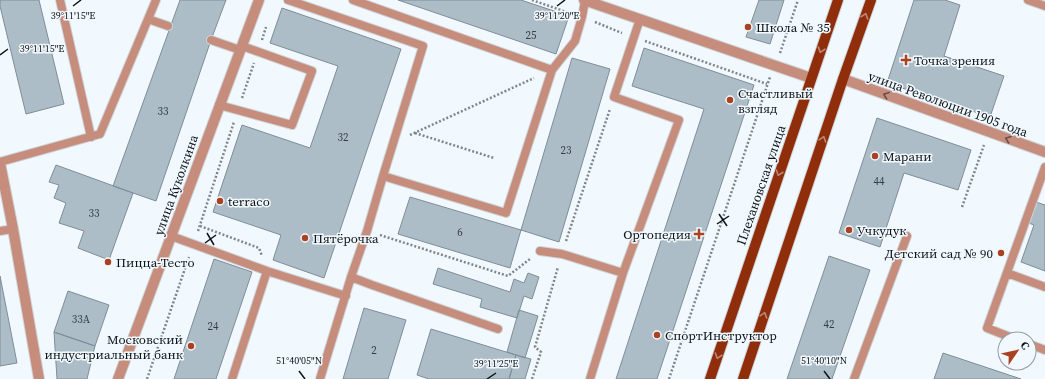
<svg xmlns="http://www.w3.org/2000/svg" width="1045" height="379" font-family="'Source Serif 4',serif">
<rect width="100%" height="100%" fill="#f2f9fe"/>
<path fill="#adbdc8" stroke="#7e8d98" d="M 0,0 L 39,0 L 64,104 L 26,114 L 0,6 Z
M 180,0 L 226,0 L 211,40 L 156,201 L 113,186 Z
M 398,0 L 521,0 L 569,16 L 556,54 Z
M 759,0 L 784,0 L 770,44 L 746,37 Z
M 914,0 L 945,0 L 960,5 L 944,56 L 1004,76 L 990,117 L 887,83 Z
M 282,8 L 401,49 L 324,278 L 273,260 L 281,235 L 213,212 L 242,125 L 310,148 L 338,66 L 270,43 Z
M 644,48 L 754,85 L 657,379 L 616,379 L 704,109 L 632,86 Z
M 572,58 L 610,69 L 559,242 L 521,230 Z
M 877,118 L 971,150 L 958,190 L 904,173 L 880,247 L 839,233 Z
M 56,165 L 133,193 L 109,260 L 78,248 L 84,231 L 59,223 L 66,203 L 54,198 L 59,185 L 49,182 Z
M 410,197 L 521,230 L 510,268 L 398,234 Z
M 1033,201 L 1045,205 L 1045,271 L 1021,262 L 1034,225 L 1026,222 Z
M 829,256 L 870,270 L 832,379 L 787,379 Z
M 214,259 L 252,272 L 216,379 L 174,379 Z
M 438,268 L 510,292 L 514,279 L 524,283 L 528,273 L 539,277 L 532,299 L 524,296 L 517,318 L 480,307 L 482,299 L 433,284 Z
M 0,276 L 17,363 L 0,366 Z
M 68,291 L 109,305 L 95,346 L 54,332 Z
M 364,308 L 406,320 L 388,379 L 343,379 Z
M 519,310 L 538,316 L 525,358 L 507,352 Z
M 431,329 L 516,355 L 509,379 L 429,379 L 417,375 Z
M 54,332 L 95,346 L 87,379 L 57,379 Z
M 943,353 L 1021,379 L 934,379 Z
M 516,355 L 531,359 L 525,379 L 509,379 Z"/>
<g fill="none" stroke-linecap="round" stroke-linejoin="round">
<defs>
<path id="service" d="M 60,0 L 91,137
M 288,0 L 423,46 L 383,176 L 367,231 L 351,277 L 320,379
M 353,0 L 552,70
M 1028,0 L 1045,6
M 148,19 L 168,26
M 211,40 L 240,50
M 219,105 L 292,125 L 312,71 L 242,46
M 0,162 L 100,134 L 156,0
M 383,176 L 506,213 L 552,70 L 575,41 L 582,17 L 585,1
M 0,231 L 13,229
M 171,236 L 267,271
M 540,251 L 562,254 L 623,273
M 1007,273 L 1045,287
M 351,277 L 372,285 L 498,329
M 1015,339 L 987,328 L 1045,167
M 1029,344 L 1045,350
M 232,379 L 267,271 L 346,296
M 590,379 L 623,273 L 679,120 L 614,97 L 640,19
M 854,379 L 907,236"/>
<path id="minor" d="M 0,163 L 13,229 L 39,379
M 118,379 L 259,0"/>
<path id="tertiary" d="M 584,0 L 811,78
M 843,79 L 1045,152"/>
<path id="primary" d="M 710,379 L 838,0
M 743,379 L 843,79 L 871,0"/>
</defs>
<use href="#service" stroke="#ced4d9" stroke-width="10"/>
<use href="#minor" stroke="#ced4d9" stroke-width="12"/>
<use href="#tertiary" stroke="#ced4d9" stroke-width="12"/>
<use href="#primary" stroke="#ced4d9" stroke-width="12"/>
<path stroke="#7f8589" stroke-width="2.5" stroke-dasharray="2 2" stroke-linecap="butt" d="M 532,0 L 569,13
M 595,22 L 622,33
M 262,40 L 266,27
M 645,41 L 767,84
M 780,53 L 798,0
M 242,98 L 254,63
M 415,133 L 494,158
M 410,135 L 534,78
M 962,207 L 984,145
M 200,226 L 259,248 L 262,256
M 198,231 L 234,122
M 380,235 L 508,276 L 530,259
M 566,241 L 610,109
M 147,379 L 189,257
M 532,379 L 541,352 L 535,347 L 558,267
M 669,379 L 770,77"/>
<use href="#service" stroke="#c68d7c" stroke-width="8"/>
<use href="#minor" stroke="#c68d7c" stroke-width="10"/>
<use href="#tertiary" stroke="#c68d7c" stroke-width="10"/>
<use href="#primary" stroke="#902d0a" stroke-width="10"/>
</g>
<defs><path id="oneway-chevron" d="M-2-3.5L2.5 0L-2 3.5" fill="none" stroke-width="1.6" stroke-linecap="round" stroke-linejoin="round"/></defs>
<g stroke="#bc8978">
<use href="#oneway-chevron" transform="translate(865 16) rotate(-71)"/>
<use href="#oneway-chevron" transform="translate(821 50) rotate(109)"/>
<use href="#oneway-chevron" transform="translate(823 139) rotate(-72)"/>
<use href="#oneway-chevron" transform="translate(779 173) rotate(109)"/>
<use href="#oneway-chevron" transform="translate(764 315) rotate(-72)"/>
<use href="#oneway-chevron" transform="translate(718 356) rotate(109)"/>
</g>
<g stroke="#6a504a">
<use href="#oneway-chevron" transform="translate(886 95) rotate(-160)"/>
<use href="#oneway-chevron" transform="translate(1008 139) rotate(-160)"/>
</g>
<path fill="none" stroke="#0e1317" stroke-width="1.5" d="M 73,6 L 81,0M 557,6 L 565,0M 0,55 L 8,49M 719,214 L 727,226M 717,224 L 729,216M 207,233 L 214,245M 205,243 L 216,235M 299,371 L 305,379M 824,371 L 830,379M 487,379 L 496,373"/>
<g fill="#a94122" stroke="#f2f9fe" stroke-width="1.5">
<circle cx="748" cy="27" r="4"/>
<path d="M904 54h4v4h4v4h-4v4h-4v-4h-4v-4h4z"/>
<circle cx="730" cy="100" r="4"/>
<circle cx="875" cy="156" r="4"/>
<circle cx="220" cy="201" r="4"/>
<circle cx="849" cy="230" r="4"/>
<path d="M697 228h4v4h4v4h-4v4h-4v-4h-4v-4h4z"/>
<circle cx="305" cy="238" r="4"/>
<circle cx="1001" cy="253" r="4"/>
<circle cx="108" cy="262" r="4"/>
<circle cx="657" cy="335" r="4"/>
<circle cx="191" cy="346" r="4"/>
</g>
<g text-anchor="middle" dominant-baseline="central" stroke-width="3" stroke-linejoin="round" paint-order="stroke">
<g font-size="11" fill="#363e43">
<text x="531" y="35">25</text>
<text x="163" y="111">33</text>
<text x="343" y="137">32</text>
<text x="566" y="150">23</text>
<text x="879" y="181">44</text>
<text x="94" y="213">33</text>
<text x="460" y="232">6</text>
<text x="81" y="319">33А</text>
<text x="829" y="324">42</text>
<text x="213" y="326">24</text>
<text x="374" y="350">2</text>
</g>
<g font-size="13" fill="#0e1317" stroke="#f2f9fe" text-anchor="start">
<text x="756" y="27">Школа № 35</text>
<text x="914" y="60">Точка зрения</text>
<text x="738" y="93">Счастливый<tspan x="738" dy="15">взгляд</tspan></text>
<text x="883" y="156">Марани</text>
<text x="228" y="201">terraco</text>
<text x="857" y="230">Учкудук</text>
<text x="691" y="234" text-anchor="end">Ортопедия</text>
<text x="313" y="238">Пятёрочка</text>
<text x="993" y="253" text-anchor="end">Детский сад № 90</text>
<text x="116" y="262">Пицца-Тесто</text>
<text x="665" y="335">СпортИнструктор</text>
<text x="183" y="339" text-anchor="end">Московский<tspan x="183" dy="15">индустриальный банк</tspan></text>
</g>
<g font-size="13" fill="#0e1317" stroke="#f2f9fe">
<text transform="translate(948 104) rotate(20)">улица Революции 1905 года</text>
<text transform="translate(176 185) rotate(-70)">улица Куколкина</text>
<text transform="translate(761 185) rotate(-71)">Плехановская улица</text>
</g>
</g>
<g font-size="10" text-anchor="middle" fill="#0e1317" stroke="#f2f9fe" stroke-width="3" stroke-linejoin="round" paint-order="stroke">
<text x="73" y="19">39°11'15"E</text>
<text x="557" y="19">39°11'20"E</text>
<text x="42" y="52">39°11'15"E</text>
<text x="299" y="364">51°40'05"N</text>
<text x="824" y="364">51°40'10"N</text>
<text x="496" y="367">39°11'25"E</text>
</g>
<g transform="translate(1017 351) rotate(56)"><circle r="19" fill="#f2f9fe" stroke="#979da2"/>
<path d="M0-3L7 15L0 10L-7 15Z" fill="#a94122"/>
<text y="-6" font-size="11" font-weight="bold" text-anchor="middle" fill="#0e1317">С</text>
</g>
</svg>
